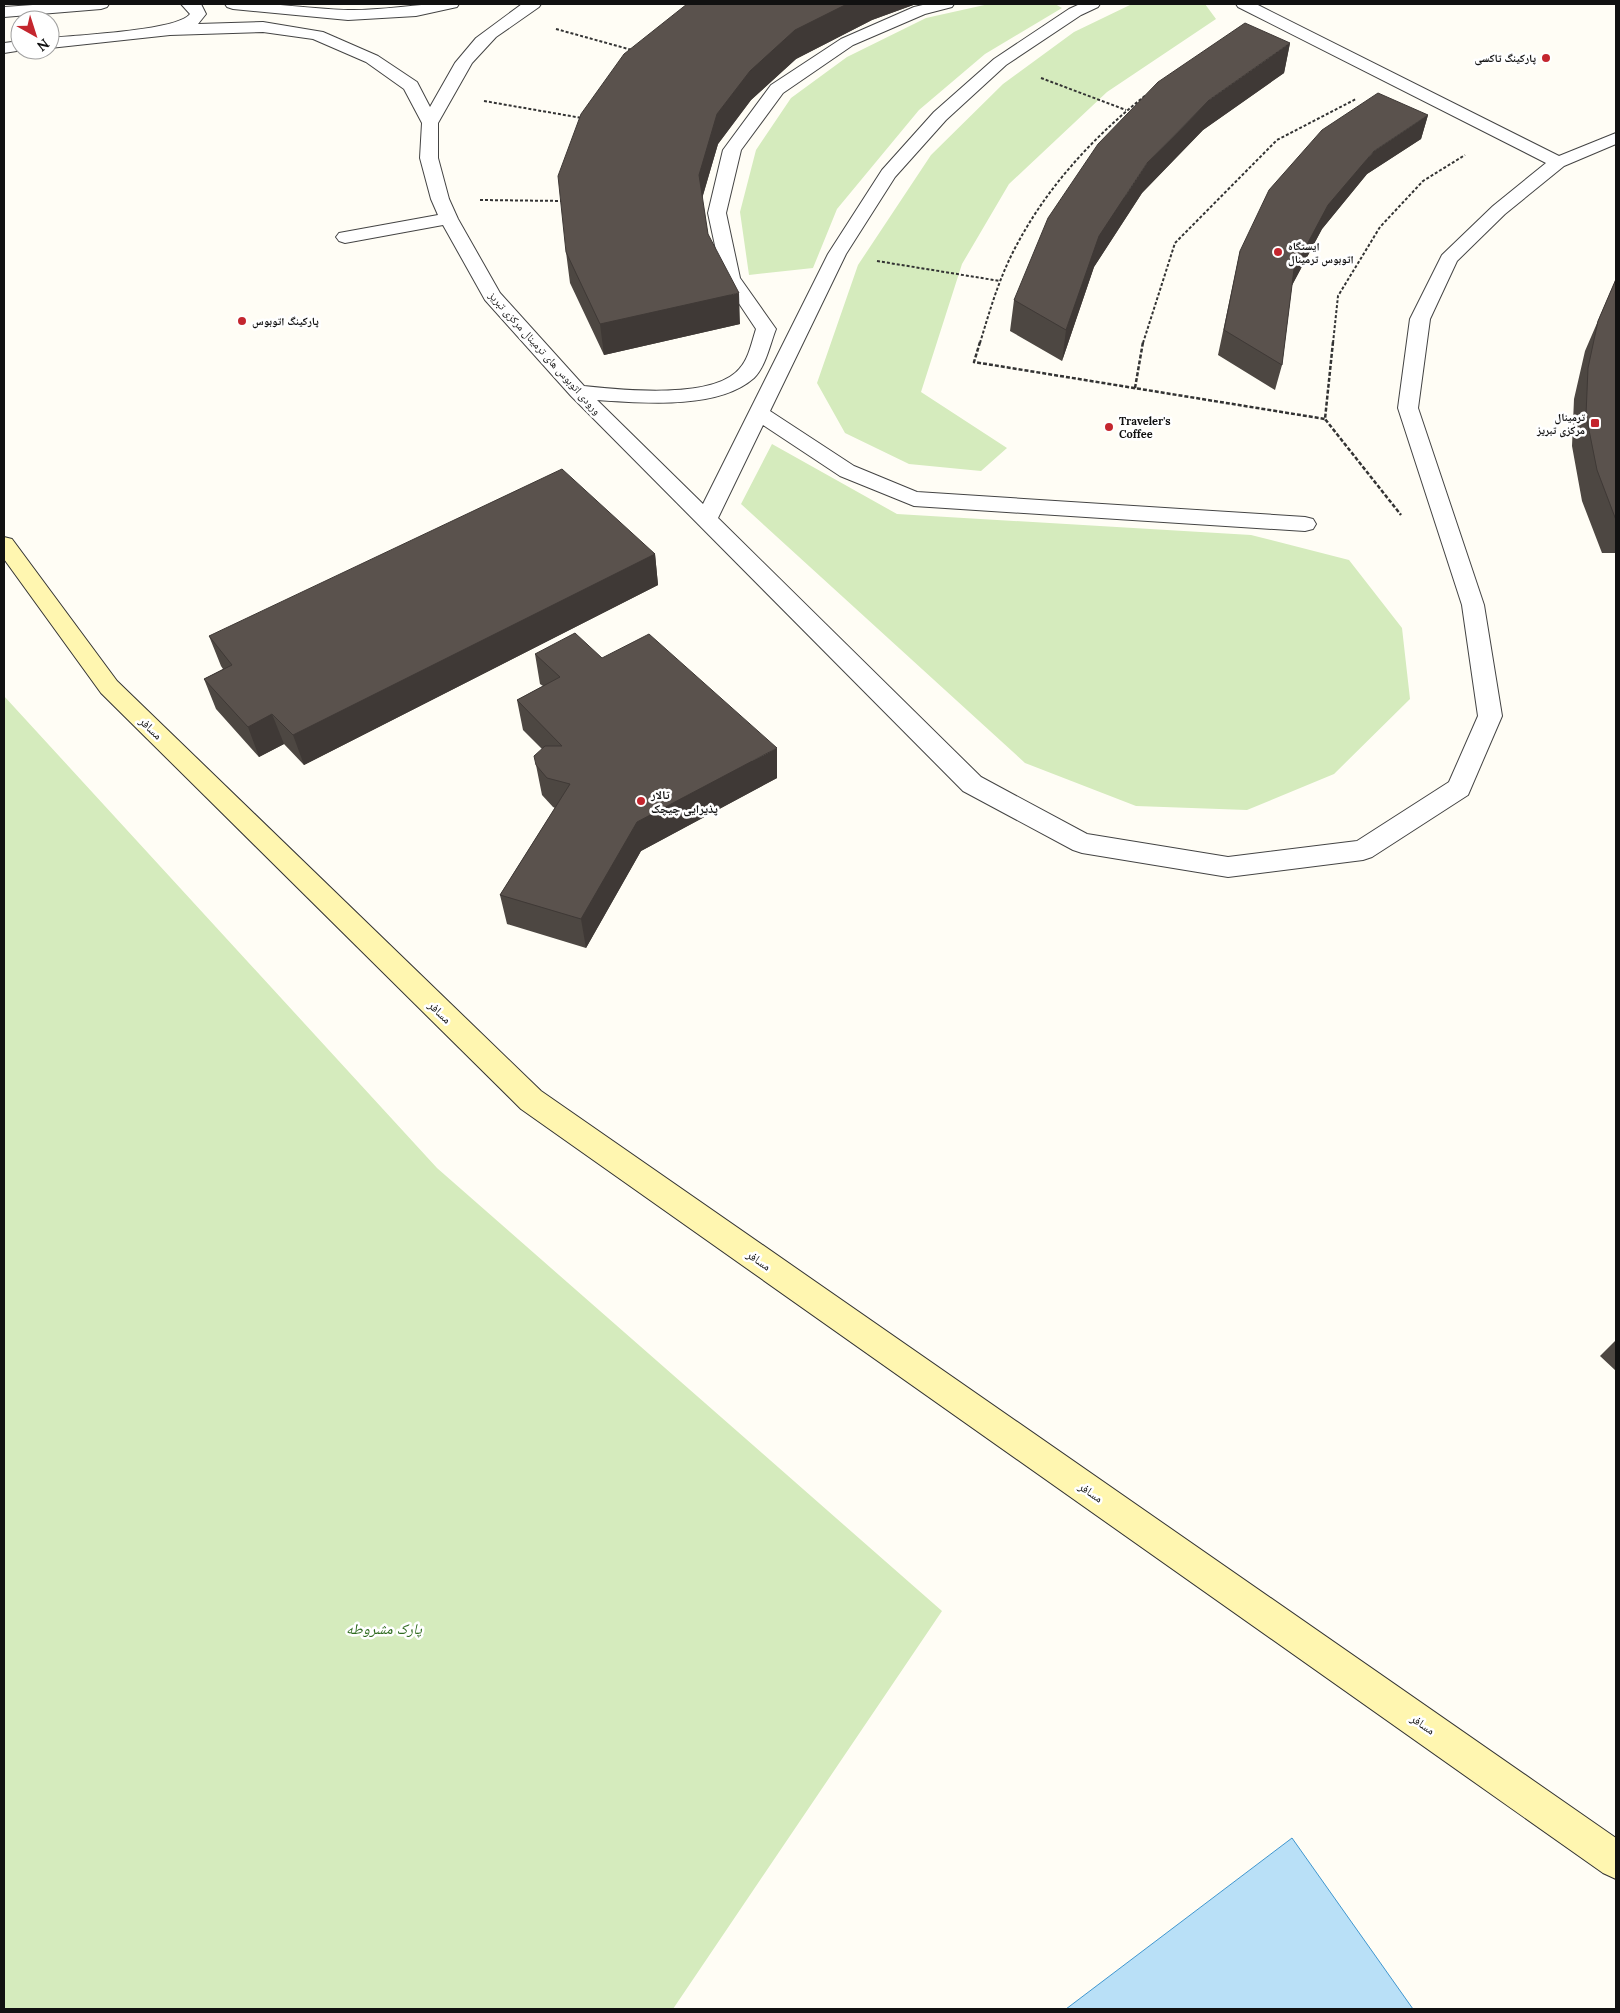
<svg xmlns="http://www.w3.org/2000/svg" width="1620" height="2013" font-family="Lora,'Noto Naskh Arabic',serif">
<rect width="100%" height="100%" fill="#fffdf5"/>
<path fill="#d5ebbd" d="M 989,4 L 1055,4 L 1062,8 L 985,54 L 919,110 L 837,209 L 813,268 L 749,275 L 740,212 L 756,150 L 791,98 L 847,57 L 926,18 Z
M 1132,4 L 1205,4 L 1216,19 L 1107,92 L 1009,184 L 962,264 L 921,392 L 1007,448 L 981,471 L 909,464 L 845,433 L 817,383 L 858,265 L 931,155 L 1003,84 L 1074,32 Z
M 772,444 L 897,514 L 1251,535 L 1349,560 L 1402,628 L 1410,699 L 1334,774 L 1247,810 L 1136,806 L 1025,763 L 741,504 Z
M 4,696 L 437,1168 L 942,1611 L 673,2009 L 4,2009 Z"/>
<path fill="#b9e0f7" stroke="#3f96cf" d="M 1292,1838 L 1413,2009 L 1066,2009 Z"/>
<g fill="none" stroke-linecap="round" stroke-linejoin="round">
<defs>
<path id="service" d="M 47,4 L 109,4 L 107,7 L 101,9 L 4,17 L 4,7 Z
M 181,4 L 201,4 L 206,14 L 198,24 L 263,22 L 323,32 L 378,56 L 417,82 L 430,107 L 455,63 L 476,38 L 522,4 L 541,4 L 539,7 L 496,37 L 472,63 L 438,123 L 438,158 L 449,199 L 458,219 L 500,293 L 584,386 C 621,390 715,400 740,368 C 749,358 752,341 756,329 L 722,278 L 708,213 L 723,150 L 771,85 L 841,39 L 914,7 L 927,4 L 954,4 L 952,7 L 925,14 L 853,45 L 783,93 L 741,150 L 726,213 L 740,278 L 776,329 C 770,344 766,366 754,378 C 718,410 642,403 597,400 L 703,504 L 828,254 L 882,170 L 934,112 L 994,59 L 1069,9 L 1080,4 L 1100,4 L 1098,7 L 1081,15 L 1006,65 L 946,120 L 895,177 L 846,254 L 770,411 L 854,466 L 917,492 L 1305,517 L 1313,519 L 1316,524 L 1313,529 L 1305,531 L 914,506 L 840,476 L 763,425 L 718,518 L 981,777 L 1087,834 L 1228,857 L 1357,841 L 1449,782 L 1478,716 L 1462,605 L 1398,408 L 1410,319 L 1442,255 L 1493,206 L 1546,163 L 1238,7 L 1236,4 L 1256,4 L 1559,156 L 1616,133 L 1616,144 L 1564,166 L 1505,214 L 1457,261 L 1430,319 L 1418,408 L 1484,605 L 1502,716 L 1468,795 L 1372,857 L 1363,860 L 1228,877 L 1082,853 L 1073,850 L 963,791 L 571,396 L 485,300 L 443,225 L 345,243 L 339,241 L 336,237 L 339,233 L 438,215 L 431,199 L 420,158 L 422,123 L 404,89 L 366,62 L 313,39 L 263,32 L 170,35 L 50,48 L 50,38 C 75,35 177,31 190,14 Z
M 225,4 C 266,1 307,9 348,10 C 385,11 422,2 459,4 L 457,7 L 416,16 L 348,20 L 233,9 L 227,7 Z
M 20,41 L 20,50 L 23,50 L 4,53 L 4,43 Z"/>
<path id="secondary" d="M 4,537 L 12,539 L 117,681 L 541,1091 L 1616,1838 L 1616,1879 L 1603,1873 L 521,1109 L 101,693 L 4,559 Z"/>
</defs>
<use href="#service" stroke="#444" stroke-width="2"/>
<use href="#secondary" stroke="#333" stroke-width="2"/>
<path stroke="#333" stroke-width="2" stroke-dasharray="3 2" stroke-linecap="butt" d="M 556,29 L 632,50
M 1041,78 L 1126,110
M 484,101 L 582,118
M 480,200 L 564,201
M 877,261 L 1000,281
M 980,343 C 989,313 998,282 1012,254 C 1044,190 1091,139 1146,95
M 1143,343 L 1175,243 L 1277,140 L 1356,99
M 1333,343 L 1338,296 L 1380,227 L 1423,181 L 1465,155"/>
<path stroke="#333" stroke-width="2.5" stroke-dasharray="4 2" stroke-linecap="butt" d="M 980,342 L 974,362 L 1325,419
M 1333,342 L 1325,419 L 1401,515
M 1135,388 L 1143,342"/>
<use href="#service" fill="#fff" fill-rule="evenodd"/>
<use href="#secondary" fill="#fff6b0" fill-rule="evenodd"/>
</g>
<path fill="#4d4742" d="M 687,4 L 916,4 L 872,20 L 796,59 L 751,100 L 718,144 L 702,199 L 708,234 L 740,324 L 604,355 L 570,283 L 566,252 Z
M 1290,43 L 1284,73 L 1203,130 L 1142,193 L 1094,267 L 1062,361 L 1010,331 L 1014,300 Z
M 1428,115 L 1421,139 L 1367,174 L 1322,229 L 1292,285 L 1282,365 L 1275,390 L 1218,355 L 1240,251 Z
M 1616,279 L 1616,553 L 1602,553 L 1582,501 L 1572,446 L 1574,399 L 1585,351 Z
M 655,554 L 658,585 L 304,765 L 284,744 L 259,757 L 216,709 L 204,679 L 223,669 L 221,666 L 209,636 Z
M 535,654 L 602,658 L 777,778 L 641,851 L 586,948 L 507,924 L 500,895 L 555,808 L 553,807 L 542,795 L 536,765 L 542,749 L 523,730 L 517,700 L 543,686 L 540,684 Z
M 1616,1340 L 1616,1371 L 1600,1356 Z"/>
<path fill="#3f3936" d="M 847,4 L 916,4 L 872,20 L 796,59 L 751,100 L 718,144 L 700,205 L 699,175 L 717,114 L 750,71 L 795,30 Z
M 1290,43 L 1284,73 L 1203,130 L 1142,193 L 1094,267 L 1062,361 L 1066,330 L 1099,236 L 1147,163 L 1209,100 Z
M 1428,115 L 1421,139 L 1367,174 L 1322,229 L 1288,293 L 1294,269 L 1328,205 L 1374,151 Z
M 739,293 L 740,324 L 604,355 L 600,324 Z
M 655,554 L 658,585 L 304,765 L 293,735 Z
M 272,714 L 284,744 L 259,757 L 248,727 Z
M 777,748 L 777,778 L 641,851 L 586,948 L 581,919 L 637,822 Z"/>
<path fill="#5a524d" stroke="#3f3936" d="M 687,4 L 847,4 L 795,30 L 750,71 L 717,114 L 699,175 L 708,234 L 739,293 L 600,324 L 566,252 L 558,176 L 581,114 L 624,54 Z
M 1245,23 L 1290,43 L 1209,100 L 1147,163 L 1099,236 L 1066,330 L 1014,300 L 1048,218 L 1098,144 L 1158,82 Z
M 1378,93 L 1428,115 L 1374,151 L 1328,205 L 1294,269 L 1282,365 L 1224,330 L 1240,251 L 1269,190 L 1322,130 Z
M 1616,279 L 1616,520 L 1597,470 L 1586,415 L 1588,368 L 1598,321 Z
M 562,469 L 655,554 L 293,735 L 272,714 L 248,727 L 204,679 L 232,665 L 209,636 Z
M 575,633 L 602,658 L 649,634 L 777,748 L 637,822 L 581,919 L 500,895 L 570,784 L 547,778 L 536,765 L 534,756 L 545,746 L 562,746 L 517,700 L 560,677 L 535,654 Z"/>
<g fill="#c4262e" stroke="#fff" stroke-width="2">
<circle cx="1546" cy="58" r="5"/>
<circle cx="1278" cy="252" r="5"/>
<circle cx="242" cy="321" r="5"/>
<rect x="1590" y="418" width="10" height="10" rx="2.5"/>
<circle cx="1109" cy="427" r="5"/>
<circle cx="641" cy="801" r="5"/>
</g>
<g text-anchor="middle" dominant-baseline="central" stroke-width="5" stroke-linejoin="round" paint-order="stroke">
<g font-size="11" font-weight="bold" fill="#111" stroke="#fff" text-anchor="start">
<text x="1536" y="58" text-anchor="end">پارکینگ تاکسی</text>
<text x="1288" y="246">ایستگاه<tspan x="1288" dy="13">اتوبوس ترمینال</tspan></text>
<text x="252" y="321">پارکینگ اتوبوس</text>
<text x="1585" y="417" text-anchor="end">ترمینال<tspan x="1585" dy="13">مرکزی تبریز</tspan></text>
<text x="1119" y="421">Traveler's<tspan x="1119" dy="13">Coffee</tspan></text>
</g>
<g font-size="11" fill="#111" stroke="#fff">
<text transform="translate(545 353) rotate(48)">ورودی اتوبوس های ترمینال مرکزی تبریز</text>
</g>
<g font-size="12" fill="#111" stroke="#fff">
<text transform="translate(151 728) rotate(44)">مسافر</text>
<text transform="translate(440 1012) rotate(44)">مسافر</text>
<text transform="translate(759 1260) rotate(35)">مسافر</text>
<text transform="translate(1091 1492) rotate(35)">مسافر</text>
<text transform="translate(1423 1724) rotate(35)">مسافر</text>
</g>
<g font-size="12" font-weight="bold" fill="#111" stroke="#fff" text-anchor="start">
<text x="651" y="794">تالار<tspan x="651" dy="14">پذیرایی چیچک</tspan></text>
</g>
<g font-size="15" font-style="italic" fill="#2f6b1f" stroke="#fff">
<text x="384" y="1628">پارک مشروطه</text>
</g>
</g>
<rect width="1620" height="2013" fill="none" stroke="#111111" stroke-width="10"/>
<g transform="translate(35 35) rotate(141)"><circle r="24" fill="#ffffff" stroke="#a0a0a0"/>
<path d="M0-4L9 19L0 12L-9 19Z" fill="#c4262e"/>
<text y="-8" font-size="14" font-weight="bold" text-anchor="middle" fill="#111111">N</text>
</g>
</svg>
